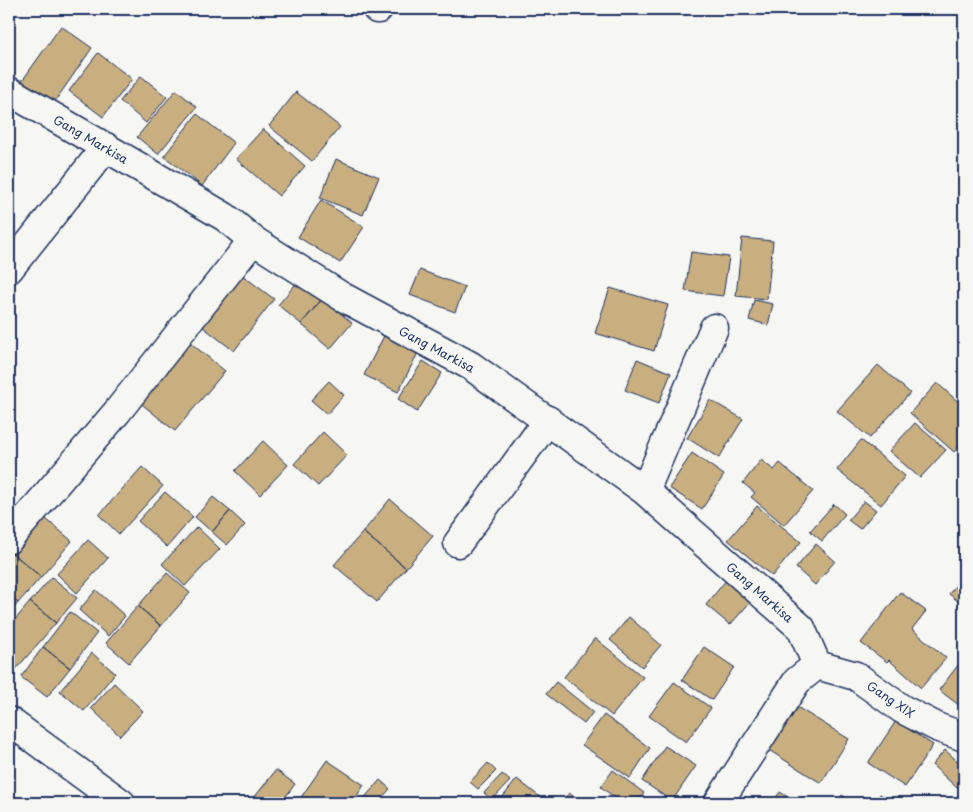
<svg xmlns="http://www.w3.org/2000/svg" width="973" height="812" font-family="'Playpen Sans',sans-serif">
<rect width="100%" height="100%" fill="#f6f6f2"/>
<filter id="ink" filterUnits="userSpaceOnUse"><feTurbulence type="fractalNoise" baseFrequency=".02" numOctaves="2"/><feDisplacementMap in="SourceGraphic" scale="10" xChannelSelector="R" yChannelSelector="G"/><feConvolveMatrix kernelMatrix="1 2 1 2 8 2 1 2 1" color-interpolation-filters="sRGB"/></filter>
<g filter="url(#ink)">
<path fill="#c9af7f" stroke="#1b2f5e" d="M 61,26 L 92,48 L 53,104 L 22,81 Z
M 98,53 L 132,79 L 103,117 L 69,91 Z
M 141,76 L 167,97 L 146,123 L 120,101 Z
M 176,90 L 197,107 L 158,154 L 137,137 Z
M 296,92 L 340,127 L 312,161 L 269,126 Z
M 197,114 L 234,143 L 202,186 L 164,156 Z
M 263,129 L 305,166 L 279,196 L 236,159 Z
M 336,159 L 379,177 L 363,215 L 320,198 Z
M 321,200 L 364,227 L 340,263 L 298,237 Z
M 9,231 L 17,237 L 9,247 Z
M 742,238 L 773,241 L 767,299 L 736,296 Z
M 691,252 L 729,257 L 723,296 L 685,291 Z
M 234,269 L 274,299 L 234,351 L 194,320 Z
M 420,270 L 465,287 L 455,312 L 410,295 Z
M 300,279 L 323,298 L 301,324 L 278,305 Z
M 610,288 L 668,305 L 654,351 L 595,333 Z
M 323,298 L 352,323 L 330,349 L 301,324 Z
M 754,300 L 773,304 L 768,325 L 749,320 Z
M 387,330 L 421,347 L 398,392 L 364,375 Z
M 187,340 L 225,371 L 175,431 L 138,401 Z
M 637,359 L 671,373 L 659,403 L 625,390 Z
M 423,361 L 442,373 L 417,412 L 398,399 Z
M 878,365 L 910,393 L 870,438 L 837,411 Z
M 329,381 L 344,395 L 327,414 L 311,400 Z
M 937,383 L 964,407 L 964,441 L 954,452 L 910,413 Z
M 710,400 L 743,419 L 719,458 L 687,438 Z
M 915,423 L 946,450 L 920,478 L 889,451 Z
M 323,432 L 347,455 L 318,486 L 294,464 Z
M 861,440 L 905,476 L 881,505 L 837,470 Z
M 263,441 L 288,465 L 260,495 L 235,471 Z
M 692,453 L 724,475 L 702,509 L 669,488 Z
M 761,460 L 774,470 L 780,463 L 813,491 L 784,525 L 751,497 L 755,493 L 743,483 Z
M 142,467 L 163,486 L 119,534 L 99,515 Z
M 165,492 L 193,517 L 167,547 L 138,521 Z
M 213,497 L 230,511 L 212,532 L 195,517 Z
M 390,499 L 433,536 L 406,568 L 363,532 Z
M 864,501 L 876,510 L 860,529 L 848,520 Z
M 834,504 L 845,514 L 822,541 L 810,531 Z
M 757,506 L 801,542 L 772,576 L 728,540 Z
M 230,511 L 245,525 L 227,545 L 212,532 Z
M 39,513 L 72,541 L 41,577 L 9,550 Z
M 197,527 L 220,549 L 185,586 L 162,564 Z
M 363,532 L 406,568 L 377,602 L 334,565 Z
M 88,540 L 108,558 L 77,593 L 57,574 Z
M 816,544 L 835,561 L 815,585 L 796,568 Z
M 9,550 L 41,577 L 18,603 L 9,595 Z
M 167,573 L 190,593 L 161,626 L 138,606 Z
M 964,575 L 964,606 L 949,594 Z
M 52,577 L 77,598 L 56,623 L 30,602 Z
M 727,579 L 752,600 L 730,625 L 706,605 Z
M 96,590 L 125,616 L 108,636 L 79,610 Z
M 900,592 L 926,611 L 912,629 L 946,658 L 921,688 L 889,660 L 887,662 L 861,643 Z
M 9,595 L 18,603 L 9,614 Z
M 30,602 L 56,623 L 10,676 L 9,627 Z
M 138,606 L 161,626 L 129,663 L 106,643 Z
M 70,612 L 97,633 L 70,668 L 43,647 Z
M 629,617 L 661,645 L 642,667 L 610,640 Z
M 595,638 L 643,677 L 612,716 L 564,677 Z
M 43,647 L 70,668 L 47,697 L 21,677 Z
M 704,647 L 734,667 L 712,700 L 682,680 Z
M 92,653 L 115,673 L 84,711 L 60,691 Z
M 962,660 L 964,661 L 964,709 L 939,690 Z
M 556,682 L 593,712 L 584,724 L 546,694 Z
M 674,682 L 711,708 L 686,742 L 649,716 Z
M 114,683 L 143,711 L 120,736 L 91,708 Z
M 792,704 L 849,739 L 821,783 L 764,747 Z
M 604,715 L 650,748 L 630,778 L 582,745 Z
M 896,721 L 933,745 L 905,787 L 868,763 Z
M 665,746 L 696,766 L 672,801 L 642,781 Z
M 945,750 L 964,767 L 964,780 L 957,788 L 932,765 Z
M 327,760 L 364,785 L 352,803 L 297,803 Z
M 488,763 L 496,771 L 478,789 L 470,782 Z
M 276,770 L 295,784 L 281,803 L 250,803 Z
M 613,770 L 644,793 L 637,803 L 622,803 L 601,787 Z
M 502,774 L 510,781 L 492,800 L 484,793 Z
M 517,779 L 540,797 L 535,803 L 498,803 Z
M 380,780 L 390,789 L 377,803 L 360,803 Z
M 780,792 L 797,803 L 772,803 Z
M 569,793 L 582,803 L 561,803 Z
M 880,794 L 894,803 L 874,803 Z
M 842,795 L 855,803 L 837,803 Z"/>
<g fill="none" stroke-linecap="round" stroke-linejoin="round">
<defs>
<path id="minor" d="M 377,9 L 378,9
M 9,91 L 225,217 L 253,240 L 341,296 L 471,366 L 645,491 L 801,628 L 817,665
M 9,269 L 106,147
M 645,491 L 714,328
M 9,539 L 117,412 L 253,240
M 458,543 L 548,420
M 817,665 L 856,676 L 902,709 L 939,728 L 964,737
M 9,721 L 121,803
M 718,803 L 797,681 L 817,665"/>
</defs>
<use href="#minor" stroke="#1b2f5e" stroke-width="31"/>
<use href="#minor" stroke="#f6f6f2" stroke-width="28"/>
</g>
</g>
<g text-anchor="middle" dominant-baseline="central" stroke-width="4.5" stroke-linejoin="round" paint-order="stroke">
<g font-size="12" fill="#1b2f5e" stroke="#f6f6f2">
<text transform="translate(91 139) rotate(30)">Gang Markisa</text>
<text transform="translate(437 349) rotate(28)">Gang Markisa</text>
<text transform="translate(760 592) rotate(41)">Gang Markisa</text>
<text transform="translate(891 699) rotate(34)">Gang XIX</text>
</g>
</g>
<rect width="973" height="812" fill="none" stroke="#f6f6f2" stroke-width="30"/>
<rect x="15" y="15" width="943" height="782" fill="none" stroke="#1b2f5e" stroke-width="2" filter="url(#ink)"/>
</svg>
